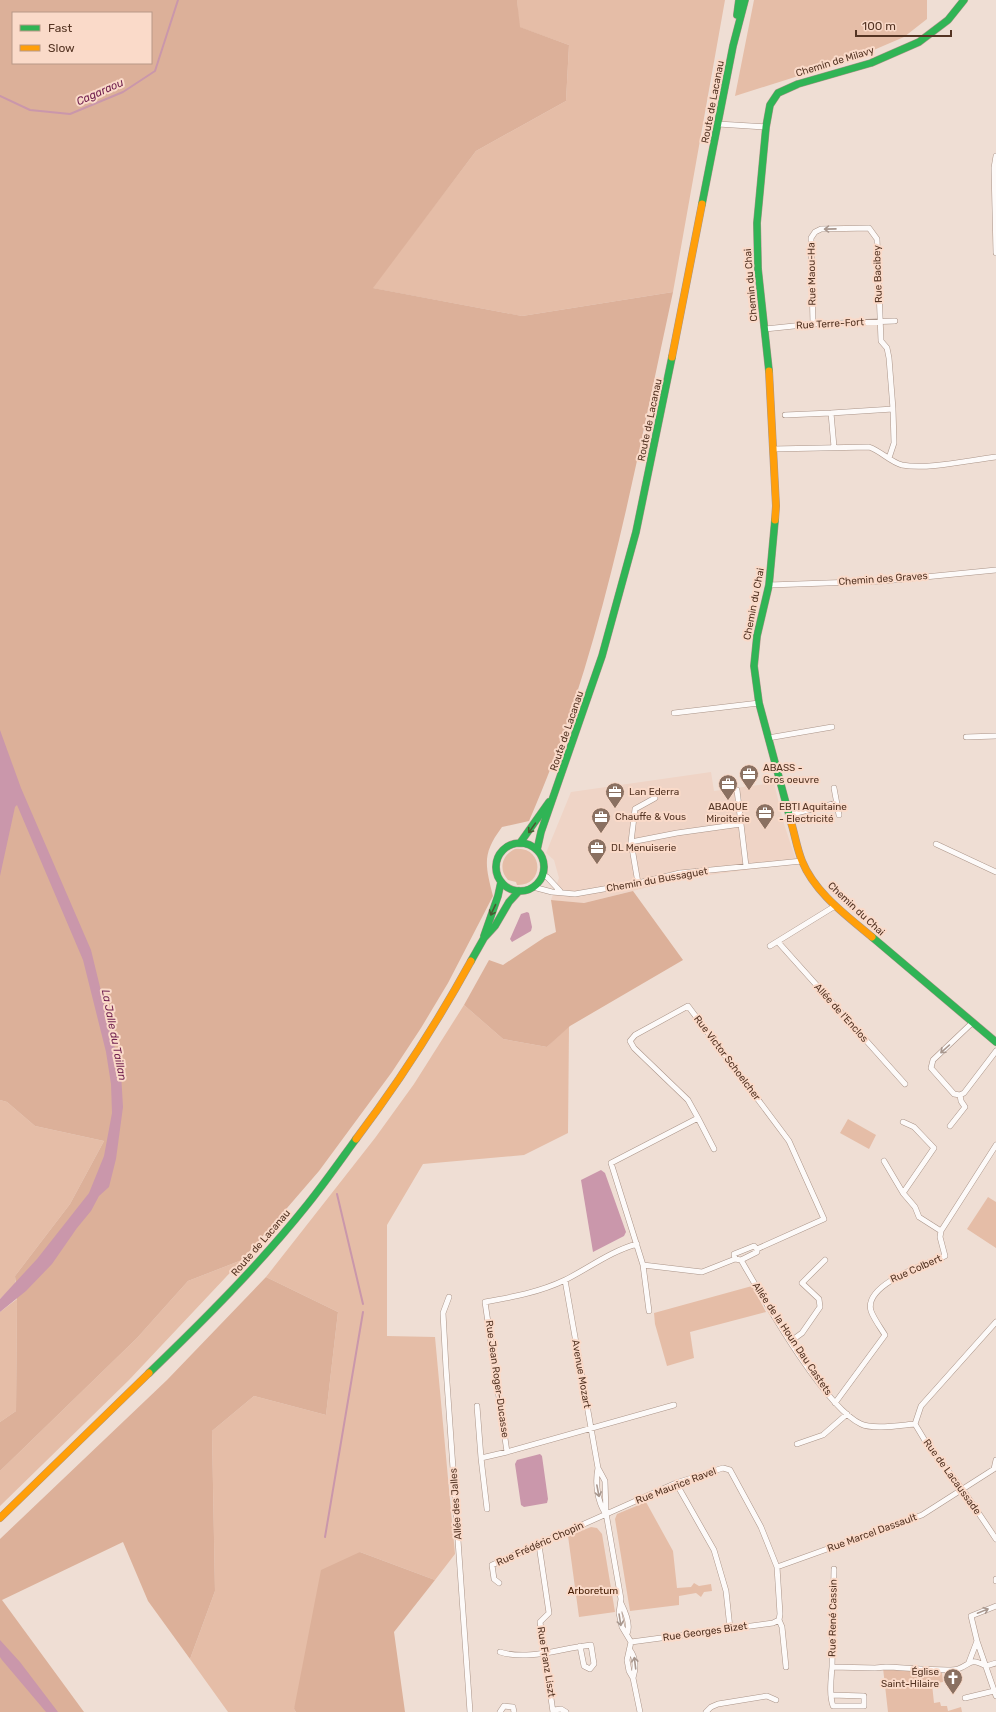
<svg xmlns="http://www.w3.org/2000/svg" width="996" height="1712" font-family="Rubik,sans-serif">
<rect width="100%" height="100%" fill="#efded4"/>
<path fill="#efd4c6" d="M 711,772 L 714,791 L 774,783 L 784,824 L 797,863 L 681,879 L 584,903 L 551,900 L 559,878 L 554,860 L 546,853 L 571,792 Z"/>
<path fill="#e5bda7" d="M 517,0 L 725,0 L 673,292 L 522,316 L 372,288 L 476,151 L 566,101 L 569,45 L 519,27 Z
M 754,0 L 927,0 L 927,19 L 904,37 L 855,58 L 735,96 Z
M 515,849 C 544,846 545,886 517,885 L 516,882 L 508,880 C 498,869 502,855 515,849 Z
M 464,1005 L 503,1039 L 547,1047 L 569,1026 L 568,1133 L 524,1155 L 423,1164 L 387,1225 L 387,1336 L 435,1337 L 455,1554 L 435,1580 L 360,1552 L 294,1709 L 296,1712 L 228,1712 L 190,1659 L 215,1591 L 212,1431 L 254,1396 L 326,1415 L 338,1312 L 266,1277 L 375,1138 L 414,1084 Z
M 0,1100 L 7,1102 L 35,1126 L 104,1141 L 70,1204 L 15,1276 L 15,1284 L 0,1299 Z
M 848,1119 L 876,1135 L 869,1149 L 840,1133 Z
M 988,1197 L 996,1202 L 996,1248 L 967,1229 Z
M 242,1260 L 129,1380 L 0,1506 L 0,1471 L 137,1338 L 188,1281 Z
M 752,1286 L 766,1312 L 690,1332 L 694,1358 L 667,1366 L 655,1324 L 654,1313 Z
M 17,1299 L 16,1411 L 0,1422 L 0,1312 Z
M 646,1502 L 673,1551 L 677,1588 L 691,1587 L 694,1583 L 699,1586 L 711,1584 L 712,1591 L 704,1592 L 701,1597 L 696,1593 L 679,1596 L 679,1605 L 630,1611 L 615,1519 L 617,1514 Z
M 591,1527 L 597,1528 L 602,1534 L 615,1612 L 579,1617 L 568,1536 Z
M 883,1668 L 942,1672 L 943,1682 L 932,1684 L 934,1703 L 940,1702 L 941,1706 L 947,1706 L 948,1711 L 961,1707 L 962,1712 L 888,1712 Z"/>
<path fill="#dcb099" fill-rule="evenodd" d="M 0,0 L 517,0 L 520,27 L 569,45 L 566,101 L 476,151 L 373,288 L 522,316 L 673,292 C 634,471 603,652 529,821 L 502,827 C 482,854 485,864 493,896 L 448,983 L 421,1028 L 392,1072 L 319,1171 L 242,1260 L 188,1281 L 137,1338 L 0,1471 L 0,1422 L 16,1411 L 17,1299 L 15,1276 L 70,1204 L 104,1141 L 35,1126 L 7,1102 L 0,1100 ZM 13,13 L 151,13 L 151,63 L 13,63 Z
M 633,891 L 683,960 L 570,1026 L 547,1047 L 503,1039 L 464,1005 L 489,960 L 503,965 L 545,937 L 556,932 L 551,900 L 584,903 Z
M 266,1277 L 338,1312 L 326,1415 L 254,1396 L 212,1431 L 215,1591 L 190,1659 L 148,1601 L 123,1542 L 2,1600 L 84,1712 L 0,1712 L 0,1539 L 167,1380 Z
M 360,1552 L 435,1580 L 394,1632 L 405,1712 L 296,1712 L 294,1709 L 321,1570 Z"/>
<path fill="#ca97ab" d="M 0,730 L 21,788 L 91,950 L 121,1073 L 123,1107 L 116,1159 L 109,1187 L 99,1196 L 91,1211 L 77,1228 L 52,1264 L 26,1291 L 0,1312 L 0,1299 L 37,1259 L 89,1193 L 104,1156 L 112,1113 L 111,1084 L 106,1052 L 83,960 L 17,805 L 15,807 L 0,876 Z
M 527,912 L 529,913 L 532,927 L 531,931 L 512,942 L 510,939 L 521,914 Z
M 601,1170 L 605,1173 L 626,1232 L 624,1236 L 593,1252 L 581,1180 Z
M 540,1454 L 542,1456 L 548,1499 L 547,1503 L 524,1507 L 521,1505 L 515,1464 L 517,1460 Z
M 0,1640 L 20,1662 L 58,1712 L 46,1712 L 2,1660 L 0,1657 Z"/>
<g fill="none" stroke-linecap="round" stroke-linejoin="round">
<path stroke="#ca97ab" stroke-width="2" d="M 0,96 L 30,110 L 70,114 L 123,92 L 155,71 L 178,0
M 337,1194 L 363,1304
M 325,1537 L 363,1312"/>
<defs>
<path id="street" d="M 718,124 L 766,127
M 996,156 L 994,168 L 996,253
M 813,324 L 811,238 L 815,232 L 821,229 L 869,228 L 877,239 L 881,341 L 887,348 L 889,358 L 893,409 L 831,413
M 765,329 L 813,324 L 895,321
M 785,415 L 831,413 L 834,447
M 773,449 L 869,447 C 881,451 890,462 902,465 C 927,470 970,460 996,457
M 889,458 L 894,443 L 893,409
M 769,585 L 884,581 L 996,570
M 674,713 L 759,703
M 966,737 L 996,736
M 768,738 L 832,727
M 834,788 L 839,815
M 737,790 L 746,866
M 788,815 L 837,803
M 631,842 L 677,833 L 741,824
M 936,844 L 996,872
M 543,875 L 547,877 L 560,891
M 638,883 L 631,842 L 635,809 L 655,798
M 533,887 L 552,892 L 575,894 L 638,883 L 680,873 L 802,861
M 778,942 L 905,1084
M 770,946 L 835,906
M 973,1022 L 933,1060 L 931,1068 L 954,1094 L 960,1095 L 964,1093 L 996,1051
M 698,1118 L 714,1149
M 903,1122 L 914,1127 L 934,1148 L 903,1193 L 915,1207 L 919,1217 L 941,1231
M 950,1126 L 965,1107 L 961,1101 L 960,1095
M 884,1161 L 903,1193
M 637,1244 C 611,1251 589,1268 565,1280 C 540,1292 513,1297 485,1302 L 507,1452 L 674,1405
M 735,1259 L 734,1254 L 754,1246 L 757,1249
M 741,1260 C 763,1298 824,1407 861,1424 C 873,1430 902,1425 915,1424
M 643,1265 L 702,1272 L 735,1259 L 741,1260
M 565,1280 L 598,1468 C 595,1482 597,1500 605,1513
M 449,1297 L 443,1313 L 446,1368 L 470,1712
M 649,1311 L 643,1265 L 611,1163 L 698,1118 L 688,1100 L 634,1048 L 630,1041 L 635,1035 L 688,1006 L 789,1141 L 824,1219 L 757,1249 L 757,1252 L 741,1260
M 996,1322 L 921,1406 L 915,1424 L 927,1444 L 963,1490 L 996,1539
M 791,1341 L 802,1333 L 820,1307 L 819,1299 L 802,1283 L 825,1260
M 835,1403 L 885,1335 C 880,1327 874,1319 871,1311 C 863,1284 927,1264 945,1256 L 940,1237 L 941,1231 L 996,1145
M 477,1406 L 481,1458
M 797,1444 L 823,1435 L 847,1414
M 598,1468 L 605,1481 L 606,1513 L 621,1599 L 619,1613 L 622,1627 L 631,1642 L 627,1660 L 629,1671 L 633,1678 L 640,1712
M 676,1483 L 714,1550 L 726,1591 L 730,1628
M 487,1509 L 481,1458 L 507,1452
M 539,1545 L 549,1613 L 540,1622 L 553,1712
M 777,1567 L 922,1515 L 994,1469 L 996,1460
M 834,1569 L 832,1667 L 875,1668 L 886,1667 C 899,1667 950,1672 958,1669 C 972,1664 969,1657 986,1666 L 996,1663
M 996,1579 L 996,1581
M 499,1583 L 494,1579 L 492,1565 L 676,1483 L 723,1468 L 730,1470 L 761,1527 L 777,1567 L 780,1614 L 779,1620
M 621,1603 C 625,1611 631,1625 627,1634
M 996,1606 L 971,1616 L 977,1641 L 996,1696
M 779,1620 L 782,1627 L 786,1667
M 631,1642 L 773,1623 L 779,1620
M 630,1650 C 636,1658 636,1668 633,1678
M 500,1652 C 529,1661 561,1648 591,1645 L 594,1664 L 590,1669 L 584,1666 L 580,1646
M 969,1662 L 977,1641
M 831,1695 L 864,1696 L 864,1706 L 833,1706 C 829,1695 831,1680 832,1667
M 965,1698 L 994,1691
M 554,1710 L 561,1709 L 566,1712
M 500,1712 L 504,1706 L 513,1707 L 514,1712
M 706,1712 L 711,1707 L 718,1704 L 767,1696 L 776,1700"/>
<path id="fast" d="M 737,15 L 739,0
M 702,204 L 733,46 L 745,0
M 769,371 L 758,269 L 757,223 L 766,127 L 770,105 L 778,93 L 798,84 L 871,63 L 919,42 L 948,20 L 964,0
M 775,520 L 769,585 L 757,636 L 754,666 L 759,703 L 791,822
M 520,843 L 549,802
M496 867a24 24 0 1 1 48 0a24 24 0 1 1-48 0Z
M 537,850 L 541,832 L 602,656 L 636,532 L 672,357
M 484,936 L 498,896 L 501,882
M 872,937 L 996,1042
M 471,961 L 484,938 L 495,926 L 509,902 L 519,891
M 149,1373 C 204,1320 259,1265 307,1205 C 324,1184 340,1161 356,1139"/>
<path id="slow" d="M 672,357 L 702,204
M 769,371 L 776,506 L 775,520
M 791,822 C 795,835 797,849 802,861 C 815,893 846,915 872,937
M 356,1139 C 399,1082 437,1023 471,961
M 0,1518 L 149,1373"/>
</defs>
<use href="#street" stroke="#aa9488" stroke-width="6"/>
<use href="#fast" stroke="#aa9488" stroke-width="8"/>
<use href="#slow" stroke="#aa9488" stroke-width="8"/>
<use href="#street" stroke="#fdfaf9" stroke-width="5"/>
<use href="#fast" stroke="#30b455" stroke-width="7"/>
<use href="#slow" stroke="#ff9f0a" stroke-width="7"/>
</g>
<defs><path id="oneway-shaft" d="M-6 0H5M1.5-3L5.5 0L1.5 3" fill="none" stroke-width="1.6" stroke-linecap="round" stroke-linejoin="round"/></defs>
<g stroke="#a8978e">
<use href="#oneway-shaft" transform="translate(830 229) rotate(179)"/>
<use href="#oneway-shaft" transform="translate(945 1049) rotate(138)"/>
<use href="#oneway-shaft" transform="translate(598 1491) rotate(79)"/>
<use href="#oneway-shaft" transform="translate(983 1611) rotate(-22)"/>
<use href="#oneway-shaft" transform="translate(620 1620) rotate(81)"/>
<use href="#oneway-shaft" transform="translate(635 1663) rotate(-97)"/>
</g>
<g stroke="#495a32">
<use href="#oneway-shaft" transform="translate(532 828) rotate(125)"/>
<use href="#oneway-shaft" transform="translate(493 910) rotate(115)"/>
</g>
<defs>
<symbol id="office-pin" viewBox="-11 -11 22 30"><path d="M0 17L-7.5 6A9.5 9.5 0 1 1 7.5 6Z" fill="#8a7061" stroke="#fadac9"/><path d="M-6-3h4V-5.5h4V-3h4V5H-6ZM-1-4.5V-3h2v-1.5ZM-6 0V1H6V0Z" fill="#fff"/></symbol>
<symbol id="church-pin" viewBox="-11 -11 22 30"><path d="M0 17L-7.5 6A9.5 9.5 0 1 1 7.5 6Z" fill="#8a7061" stroke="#fadac9"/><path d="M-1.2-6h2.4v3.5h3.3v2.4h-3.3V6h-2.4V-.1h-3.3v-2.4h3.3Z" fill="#fff"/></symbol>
</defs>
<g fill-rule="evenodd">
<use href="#office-pin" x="738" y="763" width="22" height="30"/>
<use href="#office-pin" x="717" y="773" width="22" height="30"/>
<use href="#office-pin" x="604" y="781" width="22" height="30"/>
<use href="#office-pin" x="754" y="802" width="22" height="30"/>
<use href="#office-pin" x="590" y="806" width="22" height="30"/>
<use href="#office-pin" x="586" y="837" width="22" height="30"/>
<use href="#church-pin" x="942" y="1667" width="22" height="30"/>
</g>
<g text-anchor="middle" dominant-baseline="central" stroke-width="4" stroke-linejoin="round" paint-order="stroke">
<g font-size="10" fill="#543423" stroke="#fadac9">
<text transform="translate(835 62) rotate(-17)">Chemin de Milavy</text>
<text transform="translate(713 102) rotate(-79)">Route de Lacanau</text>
<text transform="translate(812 274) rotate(-91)">Rue Maou-Ha</text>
<text transform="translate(878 274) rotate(-92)">Rue Bacibey</text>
<text transform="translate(751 285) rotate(-95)">Chemin du Chai</text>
<text transform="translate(830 324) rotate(-3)">Rue Terre-Fort</text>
<text transform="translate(650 420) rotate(-78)">Route de Lacanau</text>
<text transform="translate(883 579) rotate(-4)">Chemin des Graves</text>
<text transform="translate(754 604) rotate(-79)">Chemin du Chai</text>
<text transform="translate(567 731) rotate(-71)">Route de Lacanau</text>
<text transform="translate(657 880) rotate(-10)">Chemin du Bussaguet</text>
<text transform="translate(856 909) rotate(43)">Chemin du Chai</text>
<text transform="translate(841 1013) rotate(48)">Allée de l'Enclos</text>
<text transform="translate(727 1058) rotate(53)">Rue Victor Schoelcher</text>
<text transform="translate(261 1243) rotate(-49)">Route de Lacanau</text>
<text transform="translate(916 1269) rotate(-24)">Rue Colbert</text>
<text transform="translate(792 1339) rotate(56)">Allée de la Houn Dau Castets</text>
<text transform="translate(581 1374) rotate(80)">Avenue Mozart</text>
<text transform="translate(497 1379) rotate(82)">Rue Jean Roger-Ducasse</text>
<text transform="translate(952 1477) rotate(54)">Rue de Lacaussade</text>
<text transform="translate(676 1486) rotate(-21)">Rue Maurice Ravel</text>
<text transform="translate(456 1504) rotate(-94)">Allée des Jalles</text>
<text transform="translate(872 1533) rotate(-20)">Rue Marcel Dassault</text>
<text transform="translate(540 1544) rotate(-24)">Rue Frédéric Chopin</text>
<text transform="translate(833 1618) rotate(-89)">Rue René Cassin</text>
<text transform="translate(705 1632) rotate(-8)">Rue Georges Bizet</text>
<text transform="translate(546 1662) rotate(81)">Rue Franz Liszt</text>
</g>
<g font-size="10" fill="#543423" stroke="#fadac9" text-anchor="start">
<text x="763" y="768">ABASS -<tspan x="763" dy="12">Gros oeuvre</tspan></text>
<text x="629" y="792">Lan Ederra</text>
<text x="728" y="807" text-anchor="middle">ABAQUE<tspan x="728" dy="12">Miroiterie</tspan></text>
<text x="779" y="807">EBTI Aquitaine<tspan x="779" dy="12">- Electricité</tspan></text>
<text x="615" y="817">Chauffe &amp; Vous</text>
<text x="611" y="848">DL Menuiserie</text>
<text x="939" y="1672" text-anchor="end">Église<tspan x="939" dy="12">Saint-Hilaire</tspan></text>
</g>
<g font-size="10" fill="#461c02" stroke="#fadac9">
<text x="593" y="1591">Arboretum</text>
</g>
<g font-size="11" font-style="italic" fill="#71214f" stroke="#fadac9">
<text transform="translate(100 92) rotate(-24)">Cagaraou</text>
<text transform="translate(114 1035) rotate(79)">La Jalle du Taillan</text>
</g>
</g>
<rect x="12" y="12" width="140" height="52" fill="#fadac9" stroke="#b89887"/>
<rect x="20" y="25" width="20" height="6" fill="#30b455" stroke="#b89887"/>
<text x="48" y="32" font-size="12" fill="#543423">Fast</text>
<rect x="20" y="45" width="20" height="6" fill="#ff9f0a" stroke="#b89887"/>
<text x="48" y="52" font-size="12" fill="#543423">Slow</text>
<path d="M856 30v6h95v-6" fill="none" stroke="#543423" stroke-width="2"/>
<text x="862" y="30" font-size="12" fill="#543423" stroke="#fadac9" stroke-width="3" paint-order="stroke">100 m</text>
</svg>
